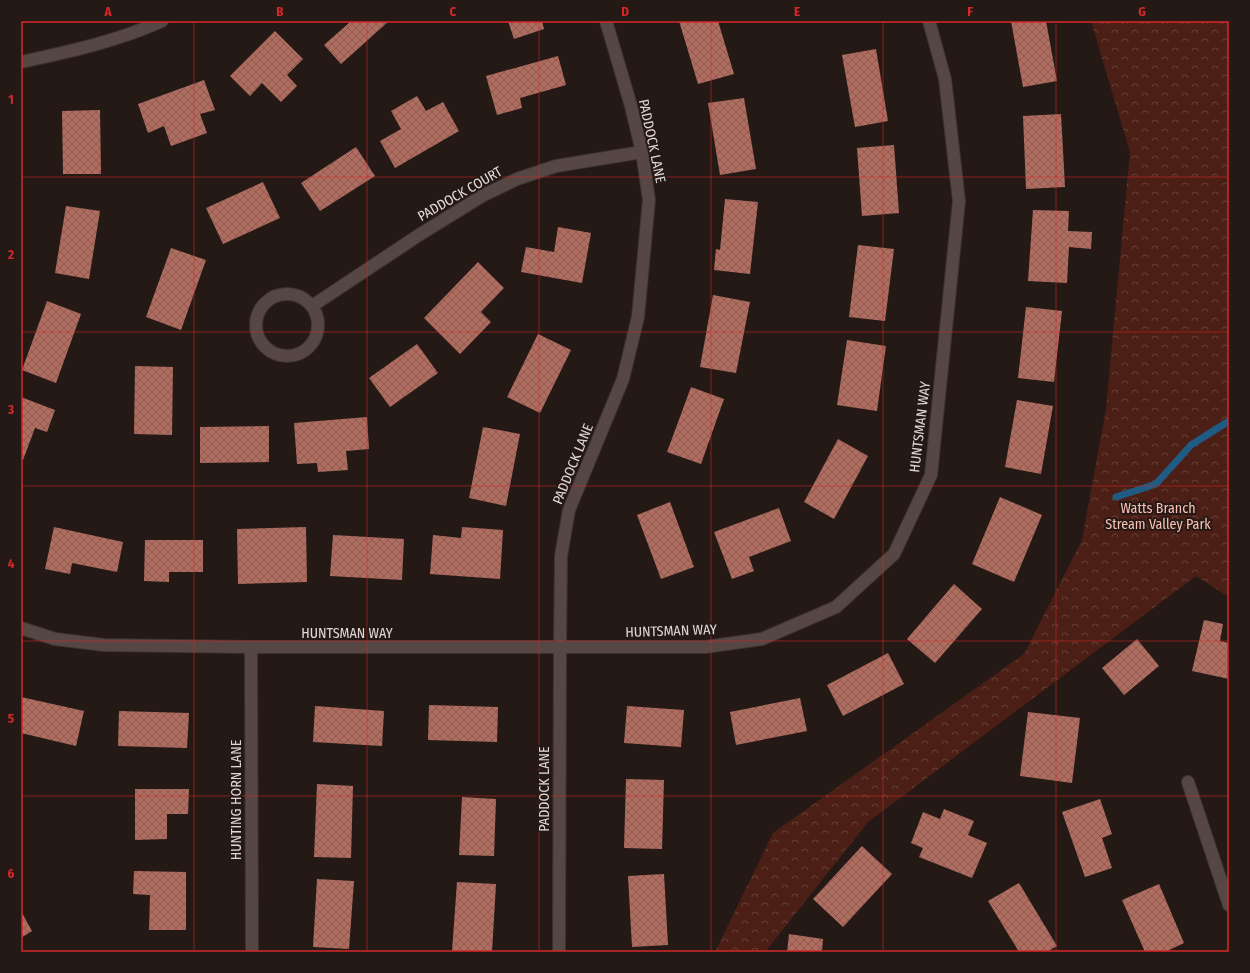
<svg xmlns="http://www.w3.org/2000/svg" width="1250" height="973" font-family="'Fira Sans Condensed',sans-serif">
<defs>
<pattern id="park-crowns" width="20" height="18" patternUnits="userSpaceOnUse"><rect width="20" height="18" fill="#4c1f16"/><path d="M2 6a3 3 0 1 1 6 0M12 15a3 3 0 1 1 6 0" fill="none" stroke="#663f37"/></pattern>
<pattern id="building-cross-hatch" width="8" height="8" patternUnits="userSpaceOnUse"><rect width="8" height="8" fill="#b06c5e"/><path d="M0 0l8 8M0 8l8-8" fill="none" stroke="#8a5d54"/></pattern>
</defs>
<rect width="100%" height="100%" fill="#251916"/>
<path fill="url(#park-crowns)" d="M 1091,21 L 1229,21 L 1229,597 L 1196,576 L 868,822 L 765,952 L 715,952 L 773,833 L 1024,654 L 1082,540 L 1106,409 L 1130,152 Z"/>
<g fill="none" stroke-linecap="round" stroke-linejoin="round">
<path stroke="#1f5b83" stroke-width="7" d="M 1116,497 L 1156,484 L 1191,445 L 1229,421"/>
</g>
<path fill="url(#building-cross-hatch)" d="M 347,21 L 389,21 L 341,64 L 324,45 L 349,23 Z
M 508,21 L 542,21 L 544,29 L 514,39 Z
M 679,21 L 718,21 L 734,74 L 698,84 Z
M 1011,21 L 1046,21 L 1057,81 L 1023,87 Z
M 275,31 L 303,59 L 287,75 L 297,86 L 281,102 L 262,83 L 250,96 L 230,76 Z
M 876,49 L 888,121 L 855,127 L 842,55 Z
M 558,56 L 566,85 L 520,98 L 522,108 L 497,115 L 486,76 Z
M 204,80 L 215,110 L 200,114 L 207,133 L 171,146 L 164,126 L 148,133 L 138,104 Z
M 417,96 L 426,111 L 443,102 L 459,131 L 395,168 L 380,141 L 401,129 L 391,111 Z
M 744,98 L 756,169 L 720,175 L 708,103 Z
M 100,110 L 101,174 L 63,174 L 62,111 Z
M 1061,114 L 1065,187 L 1026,189 L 1023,116 Z
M 894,145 L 899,213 L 862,216 L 857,148 Z
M 356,147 L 375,176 L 320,211 L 301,183 Z
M 263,182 L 280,218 L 223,244 L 206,208 Z
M 725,199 L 758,202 L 750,274 L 714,270 L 716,249 L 720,250 Z
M 66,206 L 100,211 L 89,279 L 55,273 Z
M 1033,210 L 1069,211 L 1068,231 L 1092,232 L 1091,249 L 1069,247 L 1067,283 L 1028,281 Z
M 558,227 L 591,233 L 582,283 L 521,272 L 526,247 L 554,252 Z
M 858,245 L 894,249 L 885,321 L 849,317 Z
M 171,248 L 206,260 L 181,330 L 146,317 Z
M 478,262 L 504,288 L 481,312 L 491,322 L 460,354 L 424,318 Z
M 713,295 L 750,302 L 736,373 L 700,367 Z
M 47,301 L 81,314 L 56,383 L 22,370 Z
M 1026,307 L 1062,311 L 1054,382 L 1018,378 Z
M 538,334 L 571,350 L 540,413 L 507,397 Z
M 847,340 L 886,346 L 877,411 L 837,405 Z
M 417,344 L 438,373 L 390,407 L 369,378 Z
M 135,366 L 173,367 L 172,435 L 134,434 Z
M 691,387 L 724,399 L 701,464 L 667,452 Z
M 21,397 L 55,410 L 47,432 L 35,428 L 23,460 L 21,459 Z
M 1017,400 L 1053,406 L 1041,474 L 1005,467 Z
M 367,417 L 369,449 L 346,451 L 348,470 L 318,472 L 317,463 L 297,464 L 294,423 Z
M 269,426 L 269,462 L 200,463 L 200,427 Z
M 483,427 L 520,434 L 506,506 L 469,498 Z
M 838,439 L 868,456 L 834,519 L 804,502 Z
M 1000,497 L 1042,515 L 1014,582 L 972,564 Z
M 670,502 L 694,567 L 661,579 L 637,515 Z
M 779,508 L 791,541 L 749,557 L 754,571 L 732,579 L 714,532 Z
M 54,527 L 123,542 L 117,572 L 72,563 L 70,574 L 45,569 Z
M 306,527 L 307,582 L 238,584 L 237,529 Z
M 462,527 L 503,530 L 500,579 L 430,574 L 433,535 L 461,538 Z
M 333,535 L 404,539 L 402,580 L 330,576 Z
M 145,540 L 203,540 L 203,572 L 169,572 L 169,582 L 144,581 Z
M 954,584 L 982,609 L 935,663 L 907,639 Z
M 1204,620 L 1223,624 L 1220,641 L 1229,643 L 1229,679 L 1192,671 Z
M 1137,639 L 1159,666 L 1124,695 L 1102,668 Z
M 888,653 L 904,684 L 843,716 L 827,685 Z
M 21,697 L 84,711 L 76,746 L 21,733 Z
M 800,698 L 807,731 L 736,745 L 730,712 Z
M 429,705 L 498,707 L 497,742 L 428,740 Z
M 315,706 L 384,711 L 382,746 L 313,742 Z
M 627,706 L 684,710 L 681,747 L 624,743 Z
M 119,711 L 189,713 L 187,748 L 118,746 Z
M 1028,712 L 1080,718 L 1072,783 L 1020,776 Z
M 626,779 L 664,780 L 662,849 L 624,848 Z
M 317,784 L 353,786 L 351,858 L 314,857 Z
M 135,789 L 189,789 L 188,814 L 167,814 L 167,839 L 135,840 Z
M 462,797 L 496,799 L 494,856 L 459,855 Z
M 1100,799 L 1112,834 L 1102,838 L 1112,868 L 1085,877 L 1062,812 Z
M 944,809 L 974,821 L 968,835 L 987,843 L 972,878 L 919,857 L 923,848 L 911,843 L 923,812 L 940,819 Z
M 862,846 L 892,874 L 843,927 L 813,899 Z
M 134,871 L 186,872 L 186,930 L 149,930 L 150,895 L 133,894 Z
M 664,874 L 668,945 L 632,947 L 628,876 Z
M 317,879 L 354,881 L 349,949 L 313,947 Z
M 457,882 L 496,884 L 492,952 L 452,951 Z
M 1019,883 L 1057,946 L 1047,952 L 1019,952 L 988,901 Z
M 1159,884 L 1184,943 L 1165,952 L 1145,952 L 1122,900 Z
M 21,911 L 32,931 L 21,938 Z
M 789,934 L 823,939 L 822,952 L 787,952 Z"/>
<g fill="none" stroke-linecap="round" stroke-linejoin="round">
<defs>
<path id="street" d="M 21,62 C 68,52 118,41 162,21
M256 325a31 31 0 1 1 62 0a31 31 0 1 1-62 0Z
M 312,306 L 419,235 L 482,196 L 517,179 L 556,166 L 642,152
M 21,628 L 55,639 L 104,645 L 251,647 L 705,647 L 762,639 L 836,607 L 894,554 L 931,475 L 959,201 L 945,79 L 929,21
M 251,647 L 252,952
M 1188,782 L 1229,905
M 559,952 L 560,648 L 561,556 L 569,510 L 623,379 L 638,317 L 649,200 L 642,152 L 631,106 L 606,21"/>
</defs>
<use href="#street" stroke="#3c3331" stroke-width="14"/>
<use href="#street" stroke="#564744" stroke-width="12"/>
</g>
<path fill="none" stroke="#d62828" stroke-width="1" stroke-opacity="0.55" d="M 194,21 L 194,952M 367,21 L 367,952M 539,21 L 539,952M 711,21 L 711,952M 883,21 L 883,952M 1056,21 L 1056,952M 21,177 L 1229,177M 21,332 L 1229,332M 21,486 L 1229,486M 21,641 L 1229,641M 21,796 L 1229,796"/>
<g text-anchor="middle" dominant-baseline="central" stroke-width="4" stroke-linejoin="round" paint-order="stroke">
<g font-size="14" fill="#e1d8d6" stroke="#251916">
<text transform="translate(652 141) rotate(78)">PADDOCK LANE</text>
<text transform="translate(460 194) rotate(-30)">PADDOCK COURT</text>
<text transform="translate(920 427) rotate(-83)">HUNTSMAN WAY</text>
<text transform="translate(573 464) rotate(-68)">PADDOCK LANE</text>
<text transform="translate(671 631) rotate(-2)">HUNTSMAN WAY</text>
<text x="347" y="633">HUNTSMAN WAY</text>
<text transform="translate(544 789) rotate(-90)">PADDOCK LANE</text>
<text transform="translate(236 800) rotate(-90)">HUNTING HORN LANE</text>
</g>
<g font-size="14" fill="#fdc1b4" stroke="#251916">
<text x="1158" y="508">Watts Branch<tspan x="1158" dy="16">Stream Valley Park</tspan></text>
</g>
</g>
<rect width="1250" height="973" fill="none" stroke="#251916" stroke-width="44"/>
<rect x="22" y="22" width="1206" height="929" fill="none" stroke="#d62828" stroke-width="1.5"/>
<g font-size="13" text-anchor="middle" font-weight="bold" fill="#d62828">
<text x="108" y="16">A</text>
<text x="280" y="16">B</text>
<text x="453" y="16">C</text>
<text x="625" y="16">D</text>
<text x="797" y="16">E</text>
<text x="970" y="16">F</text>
<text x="1142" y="16">G</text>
<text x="11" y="104">1</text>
<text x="11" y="259">2</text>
<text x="11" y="414">3</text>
<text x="11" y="568">4</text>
<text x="11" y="723">5</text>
<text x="11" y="878">6</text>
</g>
</svg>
